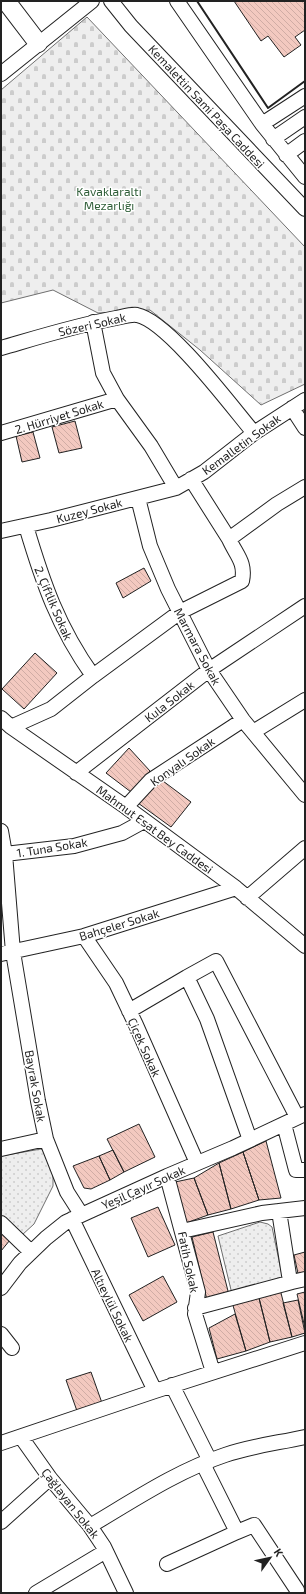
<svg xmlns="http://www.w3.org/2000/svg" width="306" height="1594" font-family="'Exo 2',sans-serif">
<defs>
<pattern id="cemetery-stones" width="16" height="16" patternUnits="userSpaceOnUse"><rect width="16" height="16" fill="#eee"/><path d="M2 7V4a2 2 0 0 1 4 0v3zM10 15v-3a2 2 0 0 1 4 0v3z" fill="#ccc"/></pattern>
<pattern id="park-dots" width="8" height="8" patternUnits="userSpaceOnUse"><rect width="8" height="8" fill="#eee"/><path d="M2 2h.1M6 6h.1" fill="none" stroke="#ccc" stroke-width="1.8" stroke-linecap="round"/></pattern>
<pattern id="building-back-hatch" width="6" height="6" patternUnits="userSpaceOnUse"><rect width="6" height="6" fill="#f3c9c0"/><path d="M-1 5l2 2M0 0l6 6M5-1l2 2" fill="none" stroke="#d0aca5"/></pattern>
</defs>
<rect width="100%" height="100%" fill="#fff"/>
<path fill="url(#cemetery-stones)" stroke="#6f6f6f" d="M 87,17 L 305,247 L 305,384 L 261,405 L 200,350 L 150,310 L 98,313 L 53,290 L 1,303 L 1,90 Z"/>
<path fill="url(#park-dots)" stroke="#6f6f6f" d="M 41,1149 L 47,1153 L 53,1168 L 53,1186 L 34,1224 L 22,1235 L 1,1215 L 1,1156 Z
M 260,1222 L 268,1224 L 272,1227 L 283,1280 L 232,1294 L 218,1236 Z"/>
<path fill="url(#building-back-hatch)" stroke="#222" d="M 234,1 L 305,1 L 305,30 L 295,37 L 301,45 L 284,57 L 268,36 L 261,41 Z
M 75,421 L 82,448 L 59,453 L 52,427 Z
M 33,432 L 40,458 L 22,462 L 16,436 Z
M 144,568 L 151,581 L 123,598 L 116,583 Z
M 35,653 L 57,673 L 24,709 L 2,689 Z
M 129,748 L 150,771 L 131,792 L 106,773 Z
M 159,778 L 191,802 L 171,827 L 138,803 Z
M 139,1124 L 155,1157 L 124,1172 L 107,1139 Z
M 266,1141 L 281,1198 L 259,1200 L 243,1152 Z
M 113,1150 L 124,1172 L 110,1180 L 99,1156 Z
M 243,1152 L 259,1200 L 231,1209 L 219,1163 Z
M 99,1156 L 110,1180 L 91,1189 L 84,1188 L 73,1166 Z
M 219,1163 L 231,1209 L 208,1215 L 194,1178 Z
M 194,1178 L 208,1215 L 186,1223 L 175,1182 Z
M 158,1207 L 175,1245 L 148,1257 L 131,1218 Z
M 1,1232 L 10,1240 L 1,1251 Z
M 213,1232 L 229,1295 L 207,1300 L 192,1237 Z
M 305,1252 L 305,1277 L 299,1278 L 294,1255 Z
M 163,1276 L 177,1302 L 143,1321 L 129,1295 Z
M 280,1289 L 292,1337 L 270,1342 L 258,1294 Z
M 305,1292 L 305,1328 L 297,1294 Z
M 258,1294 L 270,1342 L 246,1351 L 232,1302 Z
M 298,1300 L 305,1333 L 292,1337 L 283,1303 Z
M 235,1314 L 246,1351 L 217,1359 L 209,1328 Z
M 91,1372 L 102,1403 L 77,1411 L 66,1380 Z"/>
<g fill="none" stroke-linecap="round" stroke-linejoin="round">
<defs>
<path id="minor" d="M 111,1 L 131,26 L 305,209
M 177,1 L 262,124 L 305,177
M 1,74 L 92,1
M 262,124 L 305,96
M 273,139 L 305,117
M 286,155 L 305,141
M 93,322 L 103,373 L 117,399 L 151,446 L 176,488
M 1,348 C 39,337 77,325 116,318 C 122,317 131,314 137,315 C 168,321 232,407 254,433
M 292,408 L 305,428
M 1,433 L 117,399
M 191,479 L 229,539
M 138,498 L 150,546 L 168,589 L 209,670 L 243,720 L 305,795
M 26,526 C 43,583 58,627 93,676
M 1,531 L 51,520 L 176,488 L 204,472 L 254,433 L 305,400
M 1,718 L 11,727 L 126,807 L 236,888 L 305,946
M 11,727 L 51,709 L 93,676 L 180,612 L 242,581 C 246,562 236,555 229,539 L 277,504 L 305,487
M 253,732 L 305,700
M 76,773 L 209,670 L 305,606
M 126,807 L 151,780 L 243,720
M 1,831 L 5,854 L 13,952 L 38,1101 L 46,1139 L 67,1192 L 81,1214
M 5,854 L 74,846 L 122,833 L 144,821
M 247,898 L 305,848
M 84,936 L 116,983 L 136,1025 L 197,1163
M 1,954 L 84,936 L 236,888
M 187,977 L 216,961 L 297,1117
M 129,1011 L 187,977 L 207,1019 L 250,1140
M 284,1124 L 296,1170 L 305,1170
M 1,1149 L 46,1139
M 167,1176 L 198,1292 L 195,1314 L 213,1372
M 279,1211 L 289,1275 L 292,1282 L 305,1279
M 72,1219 L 155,1391
M 1,1223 L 31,1252
M 182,1231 L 262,1213 L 305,1208
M 1,1288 L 20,1263 L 46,1238 L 66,1222 L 167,1176 L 233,1148 L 305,1114
M 195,1308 L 292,1282
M 1,1334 L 12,1348
M 172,1385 L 210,1461
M 21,1437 L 50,1478 L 90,1526 L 104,1547 L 126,1593
M 1,1443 L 155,1391 L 305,1343
M 203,1464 L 237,1532 L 254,1525 L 297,1590
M 1,1522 L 50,1478
M 90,1526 C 134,1500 177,1471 225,1455 C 251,1446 278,1443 305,1437
M 167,1564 L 237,1532
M 36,1593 L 106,1551"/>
<path id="major" d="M 6,1 L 38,43"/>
</defs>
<use href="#minor" stroke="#222" stroke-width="16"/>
<use href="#major" stroke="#222" stroke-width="20"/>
<use href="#minor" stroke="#fff" stroke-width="14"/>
<use href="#major" stroke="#fff" stroke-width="18"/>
<path stroke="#222" stroke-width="2" d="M 197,1 L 268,108 L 305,81"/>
</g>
<g text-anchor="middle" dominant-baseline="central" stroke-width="3" stroke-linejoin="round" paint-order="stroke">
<g font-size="12" fill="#222" stroke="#fff">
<text transform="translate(207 106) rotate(47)">Kemalettin Sami Paşa Caddesi</text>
<text transform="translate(92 324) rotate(-13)">Sözeri Sokak</text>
<text transform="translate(59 416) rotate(-17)">2. Hürriyet Sokak</text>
<text transform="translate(241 444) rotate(-36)">Kemalletin Sokak</text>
<text transform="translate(89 510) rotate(-15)">Kuzey Sokak</text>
<text transform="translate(54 603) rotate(67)">2. Çiftlik Sokak</text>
<text transform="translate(198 646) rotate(62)">Marmara Sokak</text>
<text transform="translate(169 701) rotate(-38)">Kula Sokak</text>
<text transform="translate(182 761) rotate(-35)">Konyalı Sokak</text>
<text transform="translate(155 829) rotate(36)">Mahmut Esat Bey Caddesi</text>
<text transform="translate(52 847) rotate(-9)">1. Tuna Sokak</text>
<text transform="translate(119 924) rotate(-17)">Bahçeler Sokak</text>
<text transform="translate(145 1047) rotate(66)">Çiçek Sokak</text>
<text transform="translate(36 1086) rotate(80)">Bayrak Sokak</text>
<text transform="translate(143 1187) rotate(-24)">Yeşil Çayır Sokak</text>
<text transform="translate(189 1262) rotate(78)">Fatih Sokak</text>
<text transform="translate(113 1305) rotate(64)">Altıeylül Sokak</text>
<text transform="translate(71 1503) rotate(52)">Çağlayan Sokak</text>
</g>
<g font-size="12" fill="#2f5e38" stroke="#fff">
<text x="109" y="191">Kavaklaraltı<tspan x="109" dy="14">Mezarlığı</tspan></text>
</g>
</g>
<rect width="306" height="1594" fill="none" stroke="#222222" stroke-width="4"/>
<g transform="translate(270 1558) rotate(57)" stroke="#ffffff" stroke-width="3" paint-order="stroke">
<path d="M0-3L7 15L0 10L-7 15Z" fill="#222222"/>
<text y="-6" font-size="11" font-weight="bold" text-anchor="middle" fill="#222222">K</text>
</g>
</svg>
